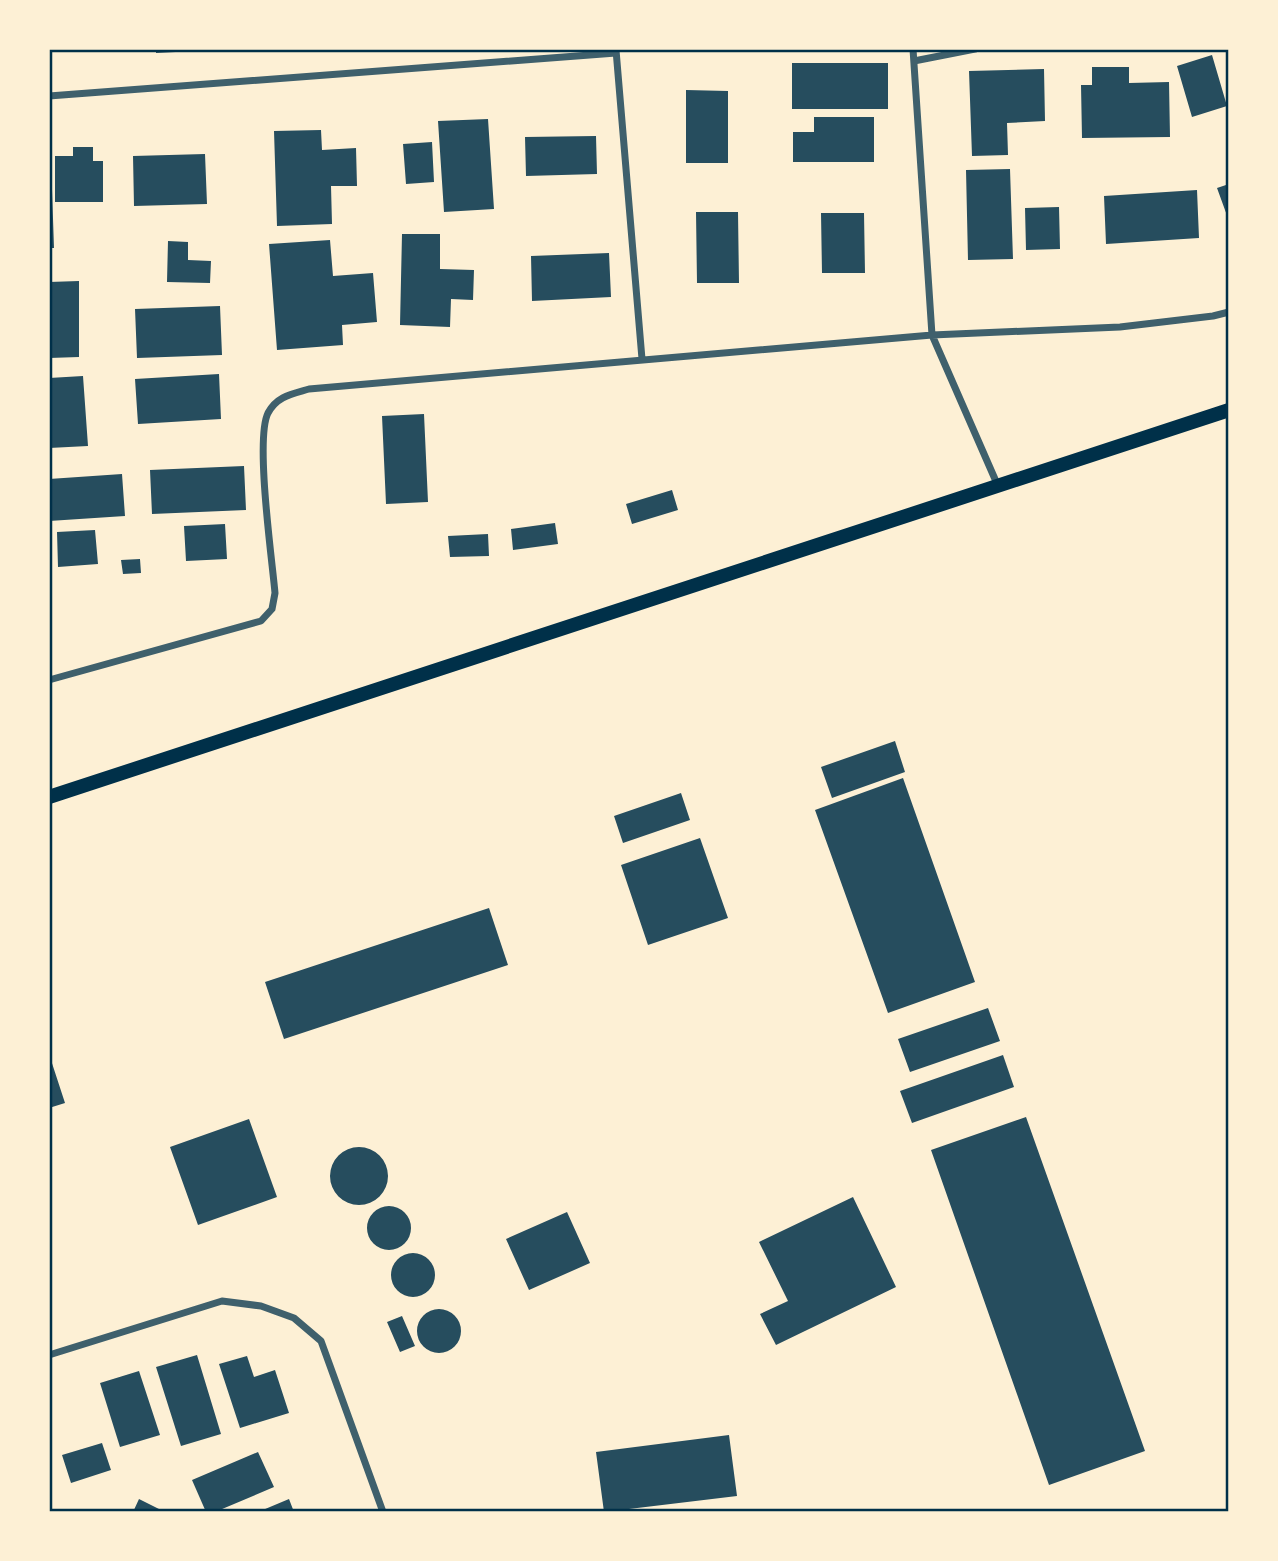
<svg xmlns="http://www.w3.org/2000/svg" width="1278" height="1561" font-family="'DejaVu Sans',sans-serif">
<rect width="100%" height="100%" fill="#fdf0d5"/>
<path fill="#264d5e" d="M 156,49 L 195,49 L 195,51 L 156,53 Z
M 1212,55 L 1227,106 L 1192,117 L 1177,66 Z
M 792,63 L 888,63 L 888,109 L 792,109 Z
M 1092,67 L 1129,67 L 1129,83 L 1169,82 L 1170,137 L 1082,138 L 1081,85 L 1092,85 Z
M 1044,69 L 1045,121 L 1007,123 L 1008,155 L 972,156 L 969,71 Z
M 686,90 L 728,91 L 728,163 L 686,163 Z
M 814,117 L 874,117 L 874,162 L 793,162 L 793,132 L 814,132 Z
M 488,119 L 494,209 L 444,212 L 438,121 Z
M 321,130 L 322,150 L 356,148 L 357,186 L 331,186 L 332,224 L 277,226 L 274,131 Z
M 596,136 L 597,174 L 526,176 L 525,137 Z
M 432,142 L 434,182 L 406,184 L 403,144 Z
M 73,147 L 93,147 L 93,161 L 103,161 L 103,202 L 55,202 L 55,156 L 73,156 Z
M 205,154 L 207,204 L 134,206 L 133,156 Z
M 49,160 L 51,160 L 54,248 L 49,248 Z
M 1010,169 L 1013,259 L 968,260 L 966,170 Z
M 1229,184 L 1229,221 L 1217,188 Z
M 1197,190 L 1199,238 L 1106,244 L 1104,196 Z
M 1059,207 L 1060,249 L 1026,250 L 1025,208 Z
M 696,212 L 738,212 L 739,283 L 697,283 Z
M 821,213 L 864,213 L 865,273 L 822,273 Z
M 402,234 L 440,234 L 440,269 L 474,270 L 473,300 L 451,299 L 450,327 L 400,325 Z
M 330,240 L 333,276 L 373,273 L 377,322 L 342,325 L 343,345 L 277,350 L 269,244 Z
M 168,241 L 188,242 L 188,260 L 211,261 L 210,283 L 167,282 Z
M 609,253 L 611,297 L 532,301 L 531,256 Z
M 79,281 L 79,357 L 49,358 L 49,282 Z
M 220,306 L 222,355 L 137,358 L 135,309 Z
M 219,374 L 221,419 L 138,424 L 135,379 Z
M 83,376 L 88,446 L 49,448 L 49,378 Z
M 424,414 L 428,502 L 386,504 L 382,416 Z
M 244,466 L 246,510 L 152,514 L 150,470 Z
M 122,474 L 125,516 L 49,521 L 49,479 Z
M 672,490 L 678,510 L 632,524 L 626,504 Z
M 555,523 L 558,544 L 513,550 L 511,529 Z
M 225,524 L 227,559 L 186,561 L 184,526 Z
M 95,530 L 98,564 L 58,567 L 57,532 Z
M 488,534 L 489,556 L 450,557 L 448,536 Z
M 140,559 L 141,573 L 123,574 L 121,560 Z
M 895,741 L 905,772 L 832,798 L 821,767 Z
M 903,778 L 975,982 L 888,1013 L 815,810 Z
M 681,793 L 690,820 L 623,843 L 614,816 Z
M 700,838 L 728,918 L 648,945 L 621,865 Z
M 489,908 L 508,965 L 284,1039 L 265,982 Z
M 988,1008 L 1000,1041 L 910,1072 L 898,1039 Z
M 49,1054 L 65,1103 L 49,1108 Z
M 1003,1055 L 1014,1087 L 912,1123 L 900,1091 Z
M 1026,1117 L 1145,1451 L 1049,1485 L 931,1150 Z
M 249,1119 L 277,1197 L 198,1225 L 170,1147 Z
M330 1176a29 29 0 1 1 58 0a29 29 0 1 1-58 0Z
M 853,1197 L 896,1287 L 776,1345 L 760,1314 L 788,1301 L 759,1242 Z
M367 1228a22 22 0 1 1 44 0a22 22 0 1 1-44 0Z
M 567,1212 L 590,1263 L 529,1290 L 506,1239 Z
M391 1275a22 22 0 1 1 44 0a22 22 0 1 1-44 0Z
M417 1331a22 22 0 1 1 44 0a22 22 0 1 1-44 0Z
M 402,1316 L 415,1346 L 400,1352 L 387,1322 Z
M 197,1355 L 221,1434 L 181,1446 L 156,1367 Z
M 247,1356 L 254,1377 L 275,1370 L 289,1413 L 240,1428 L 219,1364 Z
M 139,1371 L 160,1435 L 120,1447 L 100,1383 Z
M 729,1435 L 737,1496 L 604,1512 L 596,1452 Z
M 102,1443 L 111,1470 L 71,1483 L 62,1455 Z
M 258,1452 L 274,1487 L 215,1512 L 206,1512 L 192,1480 Z
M 139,1499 L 165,1512 L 133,1512 Z
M 289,1499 L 294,1512 L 258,1512 Z"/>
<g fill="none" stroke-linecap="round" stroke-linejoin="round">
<path stroke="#3f606c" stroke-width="7" d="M 913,49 L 932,335 L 998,486
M 616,50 L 642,359
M 914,61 L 975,49
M 49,96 L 616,53
M 49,680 L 261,621 L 272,609 L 275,593 C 272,559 255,439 268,413 C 277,396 292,394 309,389 L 932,335 L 1120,327 L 1213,316 L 1229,312
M 49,1355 L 222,1301 L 261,1306 L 294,1318 L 321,1341 L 383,1512"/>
<path stroke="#003049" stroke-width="14" d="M 49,797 L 1229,410"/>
</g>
<rect width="1278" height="1561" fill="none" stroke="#fdf0d5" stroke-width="102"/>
<rect x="51" y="51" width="1176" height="1459" fill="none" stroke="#003049" stroke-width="2.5"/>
</svg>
